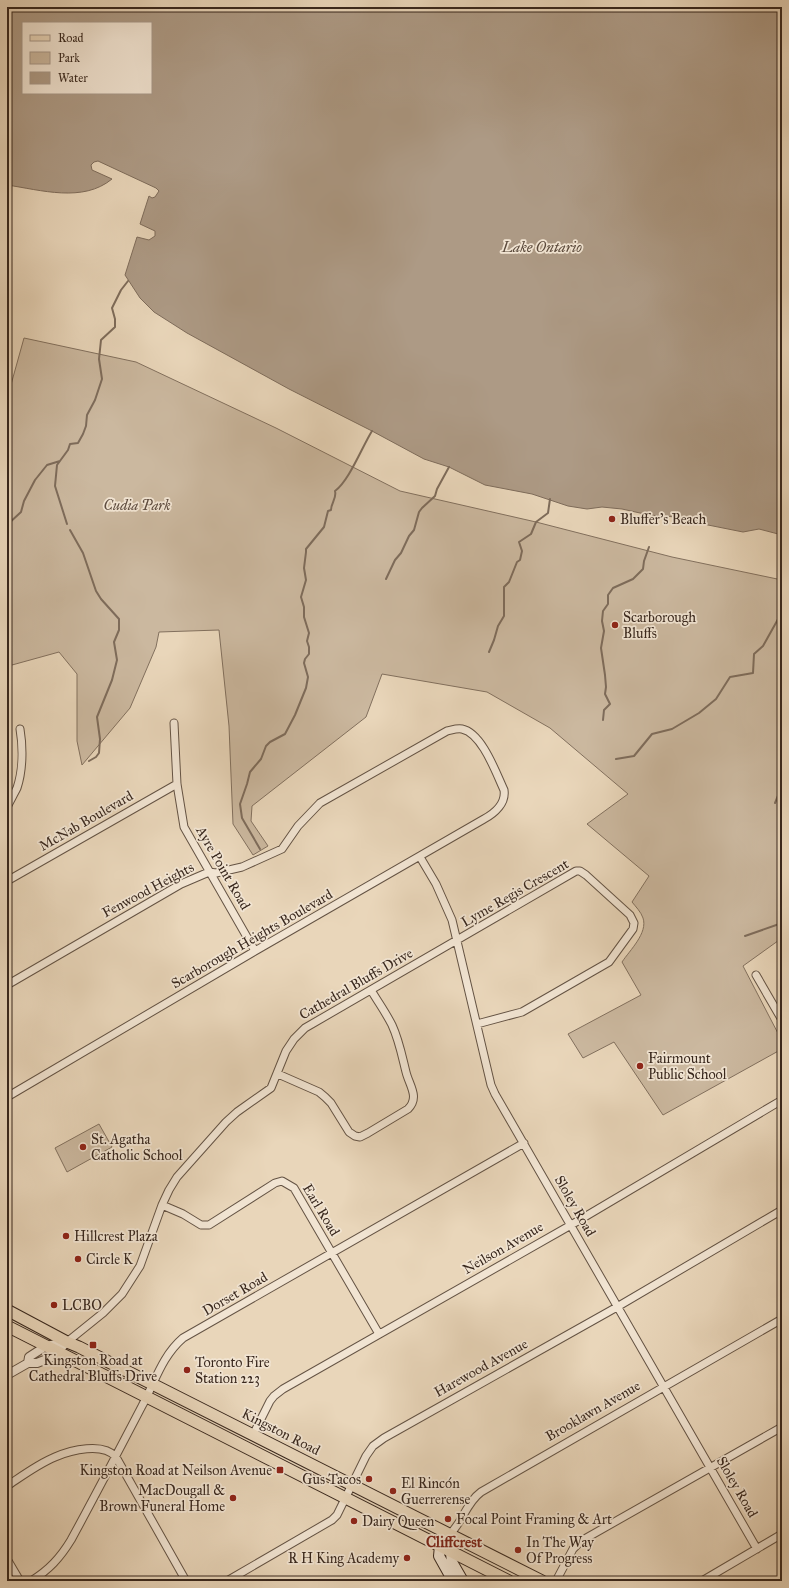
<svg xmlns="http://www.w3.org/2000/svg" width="789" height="1588" font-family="'IM FELL Great Primer',serif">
<rect width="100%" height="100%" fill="#e9d6ba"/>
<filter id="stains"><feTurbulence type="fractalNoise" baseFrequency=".005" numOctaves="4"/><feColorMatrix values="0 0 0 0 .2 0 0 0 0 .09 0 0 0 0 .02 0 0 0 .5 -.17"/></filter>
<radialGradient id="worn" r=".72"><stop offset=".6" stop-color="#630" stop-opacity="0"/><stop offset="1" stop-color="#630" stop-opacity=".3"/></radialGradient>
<path fill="#cbb89f" stroke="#82705e" d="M 24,338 L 136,362 L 276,428 L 400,491 L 536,522 L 672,557 L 782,580 L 782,938 L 743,966 L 782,1041 L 782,1049 L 663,1115 L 614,1042 L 583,1058 L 568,1034 L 641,995 L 622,962 C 630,950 648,933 643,918 C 641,912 636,907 632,902 L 649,876 L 587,824 L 628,794 L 550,728 L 487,692 L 382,674 L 366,717 L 252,806 L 251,821 L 268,846 L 253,855 L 233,824 L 229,726 L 219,630 L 159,632 L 156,647 L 130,708 L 82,765 L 77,741 L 77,674 L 59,652 L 12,665 L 7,669 L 7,399 Z
M 99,1124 L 112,1147 L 67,1172 L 55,1148 Z"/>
<path fill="#ad9a85" stroke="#7e6c5b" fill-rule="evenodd" d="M 7,7 L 782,7 L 782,535 L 759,529 L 743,532 L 693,522 L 676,517 L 649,515 L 622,509 L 602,507 L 587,509 L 568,506 L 532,494 L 485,485 L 449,467 L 424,459 L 372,431 L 289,389 L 187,333 L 154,312 L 140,298 L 125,275 L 137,237 L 149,240 L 155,236 L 155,231 L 140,224 L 149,196 L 152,198 L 155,197 L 159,191 L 156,188 L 98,161 L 94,162 L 91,165 L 92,170 L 112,179 C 83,203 41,190 7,185 ZM 23,23 L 151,23 L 151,93 L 23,93 Z"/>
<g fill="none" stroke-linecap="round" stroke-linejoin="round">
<path stroke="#7e6c5b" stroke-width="2" d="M 67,524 L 55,486 L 57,465 L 68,450 L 70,444 L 78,443 L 83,434 L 86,426 L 87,415 L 95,400 L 102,379 L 99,359 L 101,340 L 115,327 L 115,319 L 112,308 L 121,290 L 128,281
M 7,525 L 21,512 L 24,501 L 35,480 L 47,465 L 60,461
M 70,530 L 83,553 L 96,591 L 101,599 L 119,619 L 119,630 L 114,642 L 117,660 L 112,680 L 97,717 L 100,739 L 99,753 L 96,757 L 89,761
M 386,579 L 395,560 L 401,553 L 409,536 L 414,530 L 419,512 L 422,508 L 435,496 L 437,489 L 449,467
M 489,652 L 494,640 L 498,626 L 504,616 L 504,587 L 509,582 L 517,562 L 520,560 L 522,551 L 519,542 L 531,534 L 536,522 L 548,513 L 550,499
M 603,720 L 604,710 L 610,704 L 605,694 L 606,687 L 605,675 L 601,648 L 604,631 L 602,621 L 603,611 L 608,604 L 608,595 L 613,588 L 633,579 L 643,569 L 644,561 L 649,547
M 616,759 L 634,756 L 652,734 L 672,729 L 699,713 L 716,699 L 730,677 L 753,673 L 754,654 L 763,646 L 782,612
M 775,803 L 782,786
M 260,849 L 242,818 L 240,804 L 247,784 L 250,772 L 261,759 L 266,746 L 270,742 L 285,734 L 295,715 L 306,688 L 308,677 L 304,663 L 305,659 L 309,654 L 309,647 L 307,641 L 309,633 L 304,617 L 304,607 L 301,597 L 306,580 L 304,568 L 306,552 L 306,549 L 324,527 L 328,511 L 331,510 C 331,503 337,498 335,491 C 349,481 362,447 372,431
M 745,936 L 782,923"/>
<defs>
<path id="minor" d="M 174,723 L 177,784 L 184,827 L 255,951
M 7,807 C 10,801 14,794 17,788 C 23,770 23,747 20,729
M 420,857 L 436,884 L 452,920 L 491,1085 L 495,1094 L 757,1549
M 7,881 L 177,784
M 756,975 L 782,1020
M 7,985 L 181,884 L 209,872 L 216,873 L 242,867 L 282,849 L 298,826 L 320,803 L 447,731 C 452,730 457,728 462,729 C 482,733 496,773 504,790 C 506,803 495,813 484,819 L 255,951 L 7,1097
M 278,1074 L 319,1092 L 325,1097 L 331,1103 L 349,1132 L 355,1136 L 360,1137 L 368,1133 L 408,1109 C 420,1097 409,1085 406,1072 C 402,1056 399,1040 392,1025 C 386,1013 378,1002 371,990
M 162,1205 L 183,1214 L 201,1225 L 209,1225 L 275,1183 L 282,1181 L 294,1188 L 379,1334
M 67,1342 L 103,1313 L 122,1294 L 140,1266 L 162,1205 L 169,1190 L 177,1177 L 226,1122 L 237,1112 L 271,1088 L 286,1051 L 294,1039 L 305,1028 L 576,871 L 580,871 L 586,875 L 630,915 L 634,923 L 633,929 L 609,962 L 522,1012 L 477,1024
M 253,1435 L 270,1401 L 274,1396 L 283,1389 L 571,1225 L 782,1100
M 7,1486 C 22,1476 38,1464 55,1457 C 71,1450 103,1442 116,1457 L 186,1581
M 449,1535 C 463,1522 466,1503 481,1492 L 782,1319
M 7,1559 L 20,1581
M 31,1581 C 49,1570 60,1558 71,1540 C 95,1496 119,1450 142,1406 C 155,1382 162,1356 183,1338 L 524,1143
M 227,1581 L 332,1520 L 337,1515 L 366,1456 L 373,1446 L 384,1438 L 617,1307 L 782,1210
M 556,1581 L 573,1549 L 581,1541 L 782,1427
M 702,1581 L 782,1534"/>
<path id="tertiary" d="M 28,1363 L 29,1357 L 46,1346 L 67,1342
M 7,1375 L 28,1363 L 37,1363 L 52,1357 L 67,1342"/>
<path id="secondary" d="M 449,1535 L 440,1546 L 439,1556 L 453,1581
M 449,1535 L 452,1562 L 463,1581"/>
<path id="primary" d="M 7,1310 L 67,1342 L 79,1347 L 542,1581
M 7,1326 L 509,1581"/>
</defs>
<use href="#minor" stroke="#645344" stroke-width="9"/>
<use href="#tertiary" stroke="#645344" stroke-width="10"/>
<use href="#secondary" stroke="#38271d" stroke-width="12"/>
<use href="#primary" stroke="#38271d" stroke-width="13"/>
<use href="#minor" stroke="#f1e4d2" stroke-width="7"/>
<use href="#tertiary" stroke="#f1e4d2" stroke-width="8"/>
<use href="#secondary" stroke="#f1e4d2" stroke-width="10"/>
<use href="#primary" stroke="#e9d6ba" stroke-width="11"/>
</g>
<g fill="#8f2418" stroke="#f1e4d2" stroke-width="1.5">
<circle cx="612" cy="519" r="4"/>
<circle cx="615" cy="625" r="4"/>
<circle cx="640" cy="1066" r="4"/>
<circle cx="83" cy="1147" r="4"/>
<circle cx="66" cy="1236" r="4"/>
<circle cx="78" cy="1259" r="4"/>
<circle cx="54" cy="1305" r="4"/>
<rect x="89" y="1341" width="8" height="8" rx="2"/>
<circle cx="187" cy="1370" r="4"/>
<rect x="276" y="1466" width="8" height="8" rx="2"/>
<circle cx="369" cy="1479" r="4"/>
<circle cx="393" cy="1491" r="4"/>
<circle cx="233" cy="1498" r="4"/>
<circle cx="448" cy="1519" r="4"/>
<circle cx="354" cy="1521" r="4"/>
<circle cx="518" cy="1550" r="4"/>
<circle cx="407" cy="1558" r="4"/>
</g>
<g text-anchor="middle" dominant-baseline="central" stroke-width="3.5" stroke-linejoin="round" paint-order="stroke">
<g font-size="14" font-style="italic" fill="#5d4b3e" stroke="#f1e4d2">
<text x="137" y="505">Cudia Park</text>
</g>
<g font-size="14" fill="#38271d" stroke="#f1e4d2" text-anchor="start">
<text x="620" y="519">Bluffer's Beach</text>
<text x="623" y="617">Scarborough<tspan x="623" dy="16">Bluffs</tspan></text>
<text x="648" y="1058">Fairmount<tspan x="648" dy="16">Public School</tspan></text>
<text x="91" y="1139">St. Agatha<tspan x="91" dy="16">Catholic School</tspan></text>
<text x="74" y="1236">Hillcrest Plaza</text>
<text x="86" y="1259">Circle K</text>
<text x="62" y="1305">LCBO</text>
<text x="93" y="1360" text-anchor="middle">Kingston Road at<tspan x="93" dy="16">Cathedral Bluffs Drive</tspan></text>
<text x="195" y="1362">Toronto Fire<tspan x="195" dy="16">Station 223</tspan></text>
<text x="272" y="1470" text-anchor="end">Kingston Road at Neilson Avenue</text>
<text x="361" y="1479" text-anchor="end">Gus Tacos</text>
<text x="401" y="1483">El Rincón<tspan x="401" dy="16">Guerrerense</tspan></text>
<text x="225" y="1490" text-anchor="end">MacDougall &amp;<tspan x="225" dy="16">Brown Funeral Home</tspan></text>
<text x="456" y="1519">Focal Point Framing &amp; Art</text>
<text x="362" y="1521">Dairy Queen</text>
<text x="526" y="1542">In The Way<tspan x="526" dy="16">Of Progress</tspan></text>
<text x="399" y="1558" text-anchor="end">R H King Academy</text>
</g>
<g font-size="14" fill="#38271d" stroke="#f1e4d2">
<text transform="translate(86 821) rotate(-30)">McNab Boulevard</text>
<text transform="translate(223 868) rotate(60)">Ayre Point Road</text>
<text transform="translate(148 890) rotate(-28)">Fenwood Heights</text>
<text transform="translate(515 893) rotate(-30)">Lyme Regis Crescent</text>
<text transform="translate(252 939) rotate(-30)">Scarborough Heights Boulevard</text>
<text transform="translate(356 984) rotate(-30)">Cathedral Bluffs Drive</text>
<text transform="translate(575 1206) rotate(60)">Sloley Road</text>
<text transform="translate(321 1210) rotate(59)">Earl Road</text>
<text transform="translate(503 1248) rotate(-30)">Neilson Avenue</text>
<text transform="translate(235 1294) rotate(-30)">Dorset Road</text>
<text transform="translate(481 1368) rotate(-29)">Harewood Avenue</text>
<text transform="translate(593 1411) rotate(-30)">Brooklawn Avenue</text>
<text transform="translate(281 1432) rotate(27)">Kingston Road</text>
<text transform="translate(737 1487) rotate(60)">Sloley Road</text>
</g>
<g font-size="15" font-style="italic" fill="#5b4a3c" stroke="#f1e4d2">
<text x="542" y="247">Lake Ontario</text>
</g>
<g font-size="15" font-weight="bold" fill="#7a1f14" stroke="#f1e4d2">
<text x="454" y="1542">Cliffcrest</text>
</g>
</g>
<rect width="789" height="1588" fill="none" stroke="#e9d6ba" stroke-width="24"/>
<rect x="8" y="8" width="773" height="1572" fill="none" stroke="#38271d" stroke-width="2"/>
<rect x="12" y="12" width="765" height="1564" fill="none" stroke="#38271d"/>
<rect x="22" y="22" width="130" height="72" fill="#f1e4d2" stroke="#a7988a"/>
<rect x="30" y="35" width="20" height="6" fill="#e9d6ba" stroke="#a7988a"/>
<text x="58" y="42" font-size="12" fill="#38271d">Road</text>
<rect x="30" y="52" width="20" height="12" fill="#cbb89f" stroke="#a7988a"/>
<text x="58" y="62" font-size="12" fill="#38271d">Park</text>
<rect x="30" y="72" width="20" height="12" fill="#ad9a85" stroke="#a7988a"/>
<text x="58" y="82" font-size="12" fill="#38271d">Water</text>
<rect width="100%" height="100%" filter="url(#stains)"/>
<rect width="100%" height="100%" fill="url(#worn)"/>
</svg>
